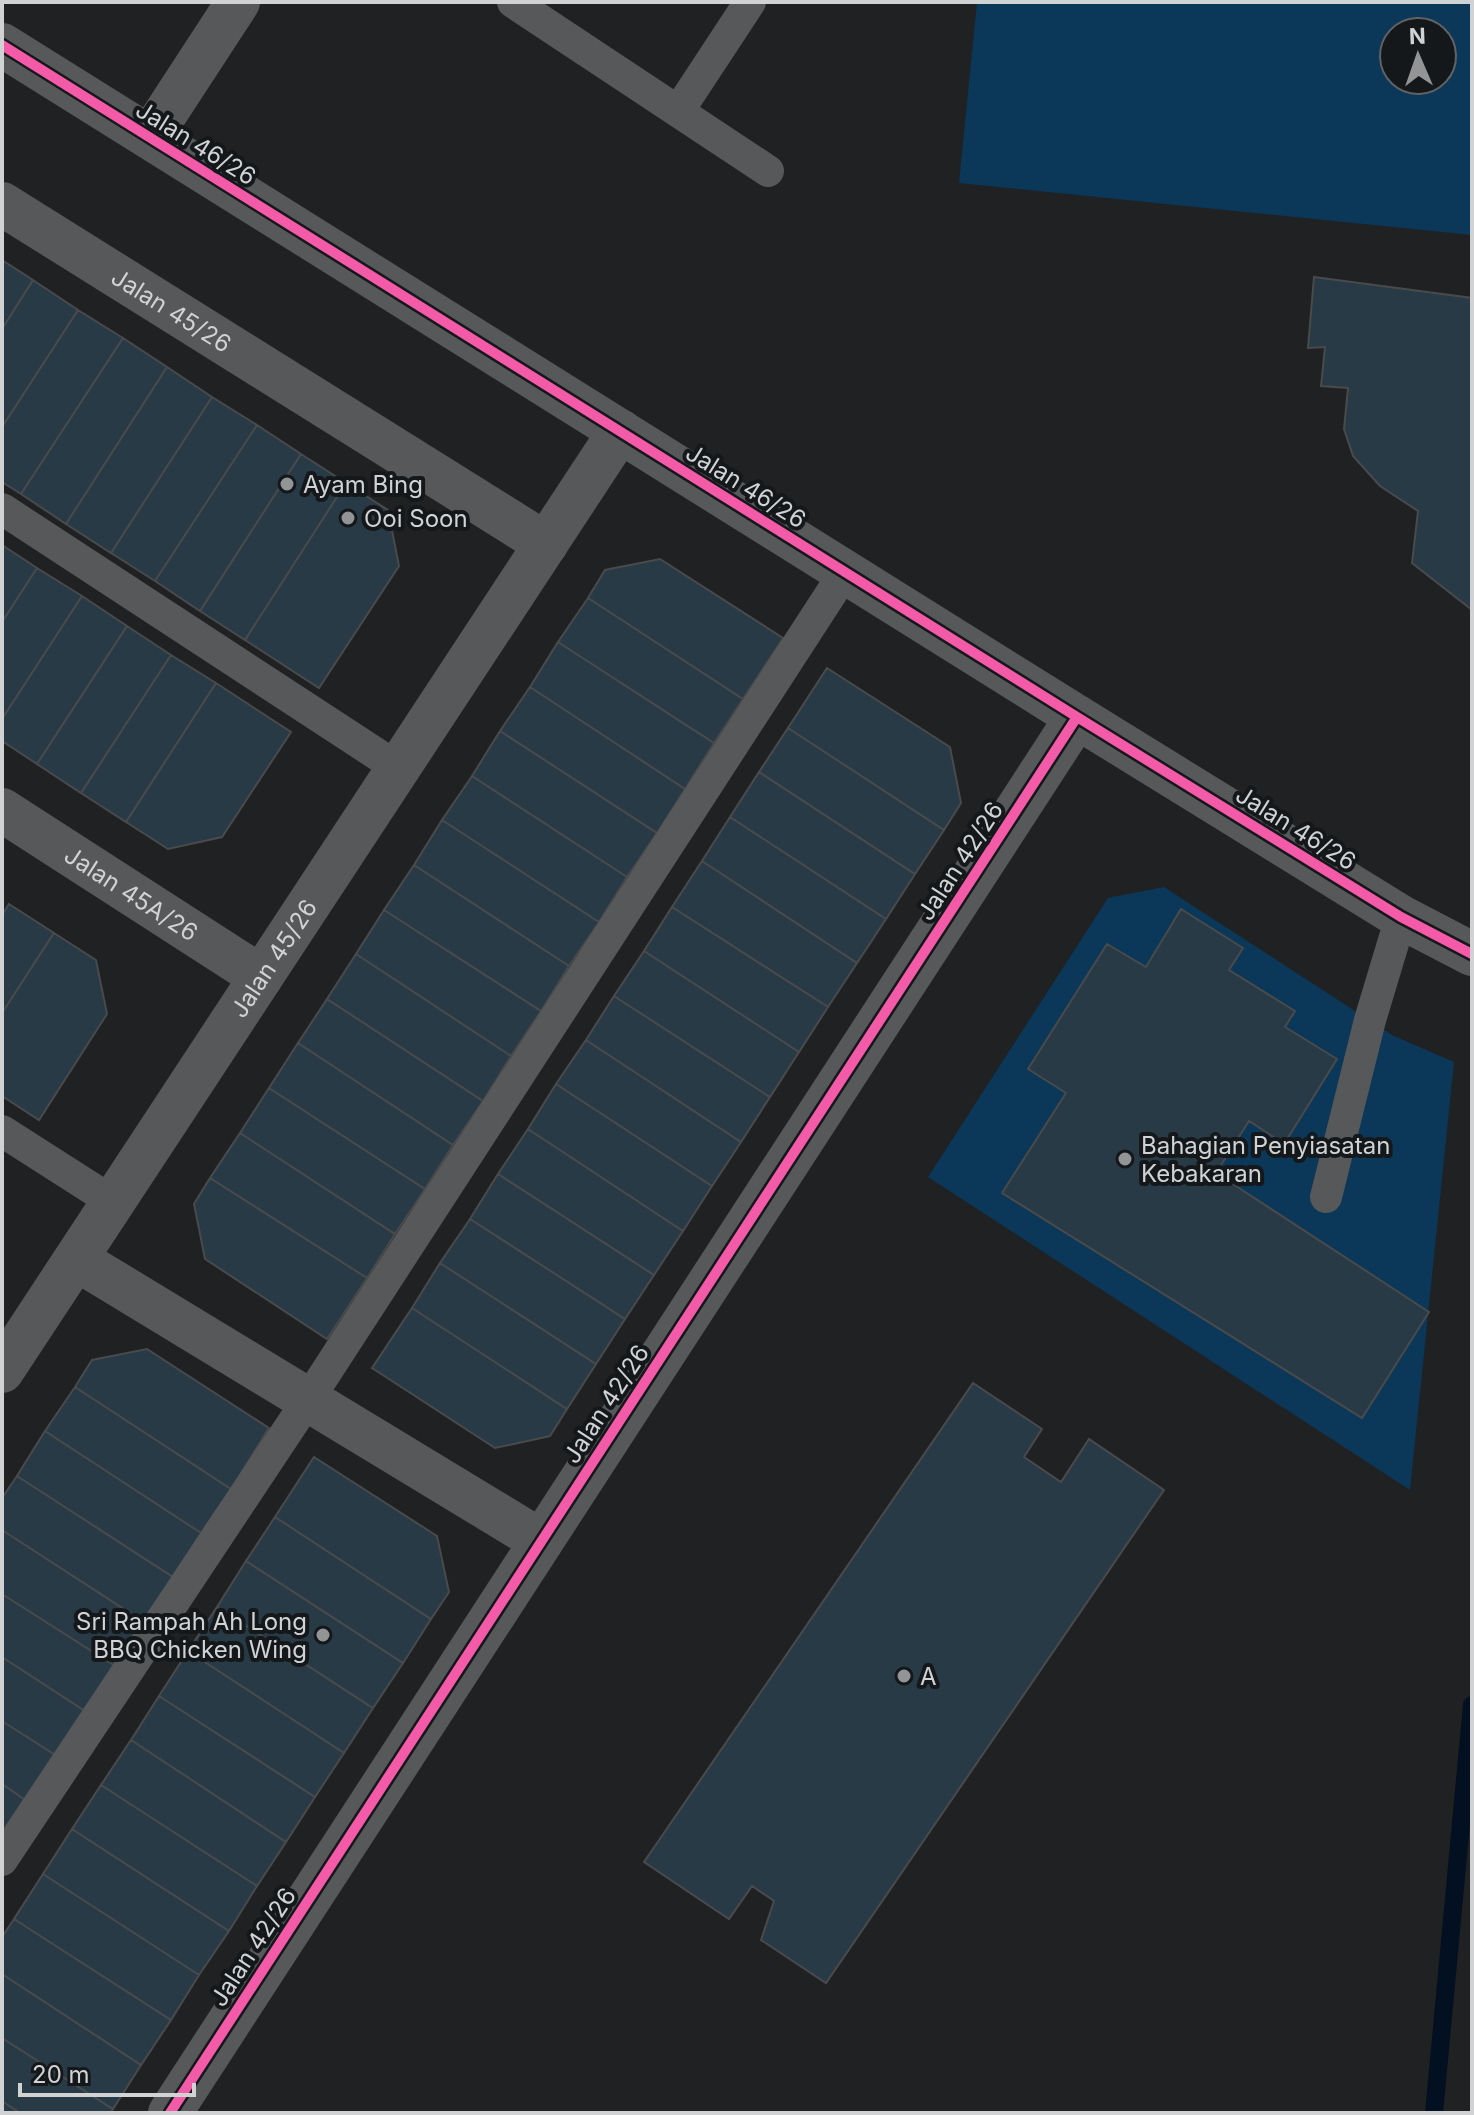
<svg xmlns="http://www.w3.org/2000/svg" width="1474" height="2115" font-family="Inter,sans-serif">
<rect width="100%" height="100%" fill="#202122"/>
<path fill="#0b3759" fill-rule="evenodd" d="M 977,2 L 1472,2 L 1472,235 L 959,183 ZM 1394,32 L 1442,32 L 1442,80 L 1394,80 Z
M 1164,887 L 1392,1035 L 1454,1062 L 1410,1490 L 928,1177 L 1108,898 Z"/>
<g fill="none" stroke-linecap="round" stroke-linejoin="round">
<path stroke="#031021" stroke-width="18" d="M 1434,2113 L 1472,1705"/>
</g>
<path fill="#283a46" stroke="#494a4b" stroke-width="2" d="M 2,260 L 33,280 L 2,329 Z
M 1314,277 L 1472,298 L 1472,610 L 1412,563 L 1418,511 L 1380,486 L 1353,456 L 1344,429 L 1348,388 L 1321,386 L 1325,347 L 1308,348 Z
M 33,280 L 78,310 L 2,427 L 2,329 Z
M 78,310 L 123,338 L 21,494 L 2,482 L 2,427 Z
M 123,338 L 167,367 L 66,524 L 21,494 Z
M 167,367 L 212,397 L 111,553 L 66,524 Z
M 212,397 L 257,425 L 155,581 L 111,553 Z
M 257,425 L 301,454 L 200,611 L 155,581 Z
M 301,454 L 346,483 L 245,640 L 200,611 Z
M 346,483 L 388,510 L 399,566 L 319,688 L 245,640 Z
M 2,545 L 37,568 L 2,622 Z
M 660,559 L 783,638 L 743,699 L 588,598 L 605,570 Z
M 37,568 L 82,596 L 2,719 L 2,622 Z
M 82,596 L 127,626 L 37,764 L 2,741 L 2,719 Z
M 588,598 L 743,699 L 714,743 L 558,642 Z
M 127,626 L 171,655 L 81,793 L 37,764 Z
M 558,642 L 714,743 L 685,789 L 530,687 Z
M 171,655 L 216,683 L 126,822 L 81,793 Z
M 827,668 L 950,747 L 961,803 L 944,830 L 788,728 Z
M 216,683 L 291,732 L 222,837 L 168,849 L 126,822 Z
M 530,687 L 685,789 L 657,833 L 500,731 Z
M 788,728 L 944,830 L 915,874 L 759,772 Z
M 500,731 L 657,833 L 627,877 L 472,776 Z
M 759,772 L 915,874 L 886,919 L 730,817 Z
M 472,776 L 627,877 L 599,922 L 442,820 Z
M 730,817 L 886,919 L 857,963 L 702,861 Z
M 442,820 L 599,922 L 569,966 L 414,865 Z
M 702,861 L 857,963 L 828,1007 L 672,907 Z
M 414,865 L 569,966 L 541,1011 L 384,910 Z
M 9,904 L 54,933 L 2,1013 L 2,915 Z
M 672,907 L 828,1007 L 799,1052 L 644,951 Z
M 1181,909 L 1243,948 L 1229,970 L 1295,1011 L 1285,1027 L 1337,1059 L 1284,1144 L 1249,1121 L 1216,1173 L 1429,1312 L 1362,1418 L 1002,1193 L 1066,1093 L 1028,1069 L 1107,944 L 1146,967 Z
M 384,910 L 541,1011 L 511,1056 L 356,954 Z
M 54,933 L 96,960 L 107,1014 L 39,1120 L 2,1096 L 2,1013 Z
M 644,951 L 799,1052 L 770,1097 L 614,996 Z
M 356,954 L 511,1056 L 483,1101 L 327,999 Z
M 614,996 L 770,1097 L 741,1142 L 586,1040 Z
M 327,999 L 483,1101 L 453,1145 L 298,1043 Z
M 586,1040 L 741,1142 L 712,1186 L 556,1084 Z
M 298,1043 L 453,1145 L 425,1189 L 269,1088 Z
M 556,1084 L 712,1186 L 683,1231 L 528,1129 Z
M 269,1088 L 425,1189 L 395,1234 L 240,1133 Z
M 528,1129 L 683,1231 L 654,1275 L 498,1174 Z
M 240,1133 L 395,1234 L 367,1278 L 210,1178 Z
M 498,1174 L 654,1275 L 625,1319 L 470,1219 Z
M 210,1178 L 367,1278 L 327,1339 L 205,1259 L 194,1204 Z
M 470,1219 L 625,1319 L 596,1364 L 440,1263 Z
M 440,1263 L 596,1364 L 567,1409 L 412,1308 Z
M 412,1308 L 567,1409 L 550,1436 L 495,1448 L 372,1368 Z
M 147,1349 L 269,1428 L 231,1489 L 75,1387 L 92,1360 Z
M 973,1383 L 1042,1429 L 1024,1457 L 1061,1482 L 1089,1439 L 1164,1490 L 826,1983 L 761,1940 L 774,1901 L 752,1886 L 729,1919 L 644,1862 Z
M 75,1387 L 231,1489 L 201,1533 L 45,1431 Z
M 45,1431 L 201,1533 L 173,1577 L 17,1476 Z
M 314,1457 L 437,1536 L 449,1592 L 431,1619 L 275,1517 Z
M 17,1476 L 173,1577 L 144,1622 L 2,1530 L 2,1498 Z
M 275,1517 L 431,1619 L 403,1663 L 246,1561 Z
M 2,1530 L 144,1622 L 115,1666 L 2,1594 Z
M 246,1561 L 403,1663 L 373,1708 L 217,1607 Z
M 2,1594 L 115,1666 L 85,1711 L 2,1657 Z
M 217,1607 L 373,1708 L 344,1753 L 188,1651 Z
M 188,1651 L 344,1753 L 315,1797 L 159,1696 Z
M 2,1657 L 85,1711 L 57,1756 L 2,1721 Z
M 159,1696 L 315,1797 L 286,1842 L 131,1740 Z
M 2,1721 L 57,1756 L 27,1801 L 2,1784 Z
M 131,1740 L 286,1842 L 257,1886 L 101,1785 Z
M 2,1784 L 27,1801 L 2,1840 Z
M 101,1785 L 257,1886 L 229,1931 L 72,1829 Z
M 72,1829 L 229,1931 L 199,1975 L 43,1874 Z
M 43,1874 L 199,1975 L 171,2020 L 14,1919 Z
M 14,1919 L 171,2020 L 141,2065 L 2,1974 L 2,1937 Z
M 2,1974 L 141,2065 L 113,2109 L 2,2038 Z
M 2,2038 L 113,2109 L 110,2113 L 20,2113 L 2,2101 Z
M 2,2101 L 20,2113 L 2,2113 Z"/>
<g fill="none" stroke-linecap="round" stroke-linejoin="round">
<path stroke="#575859" stroke-width="32" d="M 513,2 L 768,171
M 679,110 L 750,2
M 2,509 L 398,768
M 2,1131 L 113,1202
M 1326,1197 L 1370,1020 L 1401,917
M 2,1860 L 308,1400 L 845,572"/>
<g stroke="#575859" stroke-width="44">
<path d="M 2,45 L 1077,717 L 1401,917 L 1472,954"/>
<path d="M 150,137 L 238,2"/>
<path id="s1" d="M 2,204 L 546,544"/>
<path id="s2" d="M 2,810 L 261,977"/>
<path d="M 76,1259 L 541,1541"/>
<path id="s3" d="M 2,1371 L 620,431"/>
<path d="M 170,2113 L 1077,717"/>
</g>
<defs>
<path id="cycleway" d="M 2,45 L 1077,717 L 1401,917 L 1472,954
M 170,2113 L 1077,717"/>
</defs>
<use href="#cycleway" stroke="#15181a" stroke-width="15"/>
<use href="#cycleway" stroke="#f35aa7" stroke-width="10"/>
</g>
<g fill="#929496" stroke="#15181a" stroke-width="3">
<circle cx="287" cy="484" r="8"/>
<circle cx="348" cy="518" r="8"/>
<circle cx="1125" cy="1159" r="8"/>
<circle cx="323" cy="1635" r="8"/>
<circle cx="904" cy="1676" r="8"/>
</g>
<g text-anchor="middle" dominant-baseline="central" stroke-width="8" stroke-linejoin="round" paint-order="stroke">
<g font-size="24" fill="#d0d2d4" stroke="#15181a">
<text transform="translate(196 143) rotate(32)">Jalan 46/26</text>
<text stroke="none"><textPath href="#s1" startOffset="200">Jalan 45/26</textPath></text>
<text transform="translate(746 486) rotate(32)">Jalan 46/26</text>
<text transform="translate(1296 828) rotate(32)">Jalan 46/26</text>
<text transform="translate(960 861) rotate(-57)">Jalan 42/26</text>
<text stroke="none"><textPath href="#s2" startOffset="154">Jalan 45A/26</textPath></text>
<text stroke="none"><textPath href="#s3" startOffset="494">Jalan 45/26</textPath></text>
<text transform="translate(606 1404) rotate(-57)">Jalan 42/26</text>
<text transform="translate(253 1947) rotate(-57)">Jalan 42/26</text>
</g>
<g font-size="24" fill="#d0d2d4" stroke="#15181a" text-anchor="start">
<text x="303" y="484">Ayam Bing</text>
<text x="364" y="518">Ooi Soon</text>
<text x="1141" y="1145">Bahagian Penyiasatan<tspan x="1141" dy="28">Kebakaran</tspan></text>
<text x="307" y="1621" text-anchor="end">Sri Rampah Ah Long<tspan x="307" dy="28">BBQ Chicken Wing</tspan></text>
<text x="920" y="1676">A</text>
</g>
</g>
<rect width="1474" height="2115" fill="none" stroke="#d0d2d4" stroke-width="8"/>
<g transform="translate(1418 56) rotate(358)"><circle r="38" fill="#15181a" stroke="#606264" stroke-width="2"/>
<path d="M0-6L14 30L0 20L-14 30Z" fill="#929496"/>
<text y="-12" font-size="22" font-weight="bold" text-anchor="middle" fill="#d0d2d4">N</text>
</g>
<path d="M20 2083v12h174v-12" fill="none" stroke="#d0d2d4" stroke-width="4"/>
<text x="32" y="2083" font-size="24" fill="#d0d2d4" stroke="#15181a" stroke-width="6" paint-order="stroke">20 m</text>
</svg>
